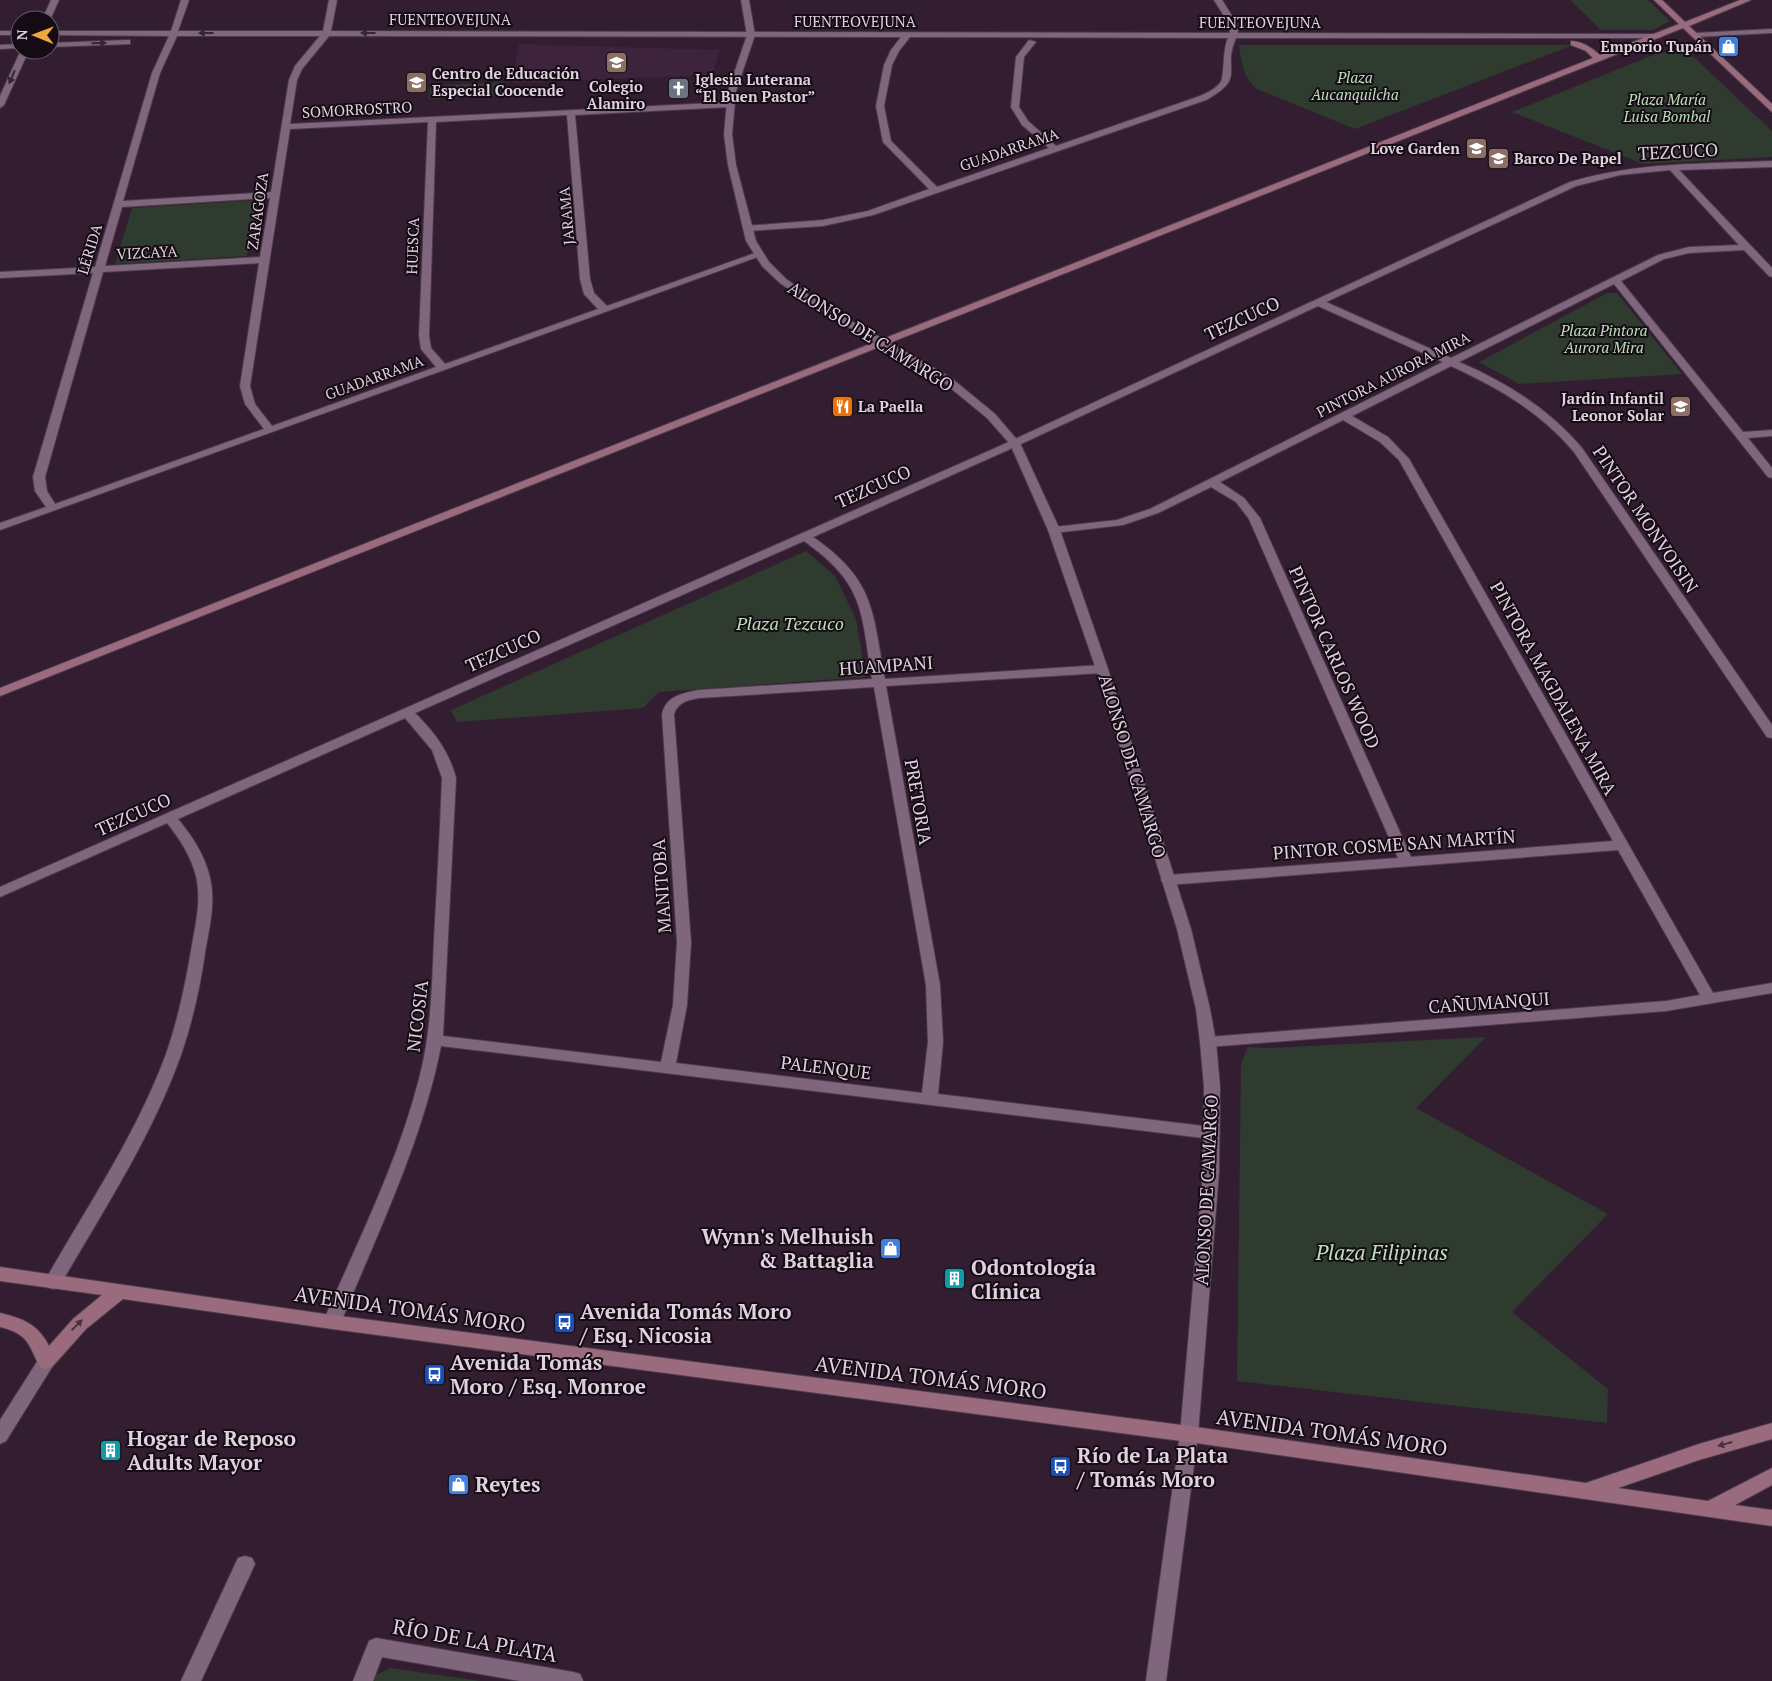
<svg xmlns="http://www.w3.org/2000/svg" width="1772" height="1681" font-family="'PT Serif',serif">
<rect width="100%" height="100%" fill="#321d31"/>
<path fill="#3e233c" d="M 519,44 L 720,50 L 712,75 L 512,83 Z"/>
<path fill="#2f3b2e" d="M 1570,0 L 1648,0 L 1670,21 L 1653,30 L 1601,30 Z
M 1239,45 L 1573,45 L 1355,129 L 1257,89 C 1242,75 1242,64 1239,45 Z
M 1679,52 L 1695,58 L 1772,131 L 1772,157 L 1643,164 L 1512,112 L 1658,53 Z
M 502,82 L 501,96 L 429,99 L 430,86 Z
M 259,200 L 247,256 L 115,264 L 132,208 Z
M 1607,293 L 1617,293 L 1682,374 L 1519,384 L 1479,362 Z
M 806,551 L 835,576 L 856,619 L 866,677 L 659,692 L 643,708 L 457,722 L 451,710 Z
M 1486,1037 L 1416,1108 L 1608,1214 L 1512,1312 L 1608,1389 L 1607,1423 L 1237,1381 L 1241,1064 L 1248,1047 L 1269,1048 Z
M 390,1668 L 481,1681 L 373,1681 L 374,1676 Z"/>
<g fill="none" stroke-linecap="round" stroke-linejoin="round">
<defs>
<path id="minor" d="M 51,0 L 59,0 L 50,20 L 42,20 Z
M 181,0 L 189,0 L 178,31 L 323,31 L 329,0 L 337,0 L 331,31 L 1230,33 L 1229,24 L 1214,0 L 1222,0 L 1237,24 L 1238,33 L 1659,34 L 1663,36 L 1659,38 L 1236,38 C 1221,71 1248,77 1206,100 L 873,215 L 823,226 L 747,231 L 744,230 L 744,226 L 823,220 L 868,211 L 929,189 L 883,142 L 876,106 L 884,65 L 891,50 L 901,37 L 329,36 L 302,69 L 297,80 L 290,124 L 733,102 L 733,106 L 730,107 L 575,115 L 590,279 L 594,293 L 607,306 L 755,253 L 761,253 L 763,255 L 0,530 L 0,523 L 46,507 L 35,491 L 33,477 L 93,273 L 0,278 L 0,272 L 95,267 L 152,73 L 169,36 L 50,35 L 50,31 L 171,31 ZM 177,36 L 320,36 L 295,66 L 289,80 L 271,192 L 123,201 L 160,73 ZM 910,37 L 1228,38 C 1222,50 1225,78 1220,83 C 1215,89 1207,93 1200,96 L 1056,146 L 1028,121 L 1019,107 L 1024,57 L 1036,42 L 1029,40 L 1016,57 L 1011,107 L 1022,125 L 1049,148 L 937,187 L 891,141 L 884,106 L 892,65 L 899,51 ZM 567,115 L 580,279 L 584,294 L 598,309 L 445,364 L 431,348 L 429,336 L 436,122 ZM 428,122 L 419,336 L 421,349 L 436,367 L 272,426 L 255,404 L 250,386 L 290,129 ZM 270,198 L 260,257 L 105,266 L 122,207 ZM 259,263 L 240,386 L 245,404 L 264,429 L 55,504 L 47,491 L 45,477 L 103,272 Z
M 1772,29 L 1772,33 L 1695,37 L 1691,35 L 1695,33 Z
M 0,31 L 20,31 L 20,35 L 0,35 Z
M 127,40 L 130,40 L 130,44 L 50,47 L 50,43 Z
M 20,44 L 20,48 L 0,49 L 0,45 Z
M 21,50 L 29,50 L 4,105 L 0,108 L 0,96 Z
M 1772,161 L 1772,167 L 1679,170 L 1772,268 L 1772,277 L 1769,276 L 1744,250 L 1689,253 L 1664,259 L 1621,281 L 1743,432 L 1772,430 L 1772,436 L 1748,438 L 1772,468 L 1772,478 L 1768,477 L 1614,284 L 1459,362 C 1507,383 1548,408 1582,448 L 1772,725 L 1772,738 L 1767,737 L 1574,452 C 1540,412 1499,388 1451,366 L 1352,416 L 1388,437 L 1409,459 L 1713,993 L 1772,983 L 1772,993 L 1666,1011 L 1208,1047 L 1203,1046 L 1200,1042 L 1203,1038 L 1208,1037 L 1666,1001 L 1700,995 L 1618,850 L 1168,885 L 1163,883 L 1161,880 L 1163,877 L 1168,875 L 1398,858 L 1249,519 L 1236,502 L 1211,487 L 1158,513 L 1123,525 L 1054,533 L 1048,530 L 1054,527 L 1117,520 L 1150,509 L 1443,362 L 1318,306 L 1008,450 L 813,537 C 875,580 872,610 885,679 L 1102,665 L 1108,669 L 1102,673 L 886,686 L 940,985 L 943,1042 L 938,1094 L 1212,1127 L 1218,1129 L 1220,1133 L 1218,1137 L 1212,1139 L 441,1046 C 422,1142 378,1232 341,1322 L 338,1327 L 332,1329 L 326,1327 L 323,1322 C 357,1243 398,1162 419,1079 C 431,1034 432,987 434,940 C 437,886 440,832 442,778 L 432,750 L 405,718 L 178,819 C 192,836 205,855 210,878 C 216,903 209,928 205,953 C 200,987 193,1019 182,1052 C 153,1135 103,1211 59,1287 L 53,1289 L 47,1287 L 45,1282 L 47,1277 C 89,1204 137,1133 166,1054 C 178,1020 185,986 191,951 C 195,926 202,901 196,876 C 191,856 180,839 167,823 L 0,897 L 0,887 L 1000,446 L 1570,182 C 1636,162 1704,164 1772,161 ZM 1670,170 L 1739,245 L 1689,247 L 1658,255 L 1451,358 L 1326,302 L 1576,186 L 1620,175 ZM 1343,420 L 1380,442 L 1399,460 L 1613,841 L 1411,857 L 1260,518 L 1244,498 L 1220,482 ZM 804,541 C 865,584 861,611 872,679 L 699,690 C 683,693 666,696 662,714 L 677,942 L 673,1005 L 661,1062 L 443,1036 L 456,778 C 449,751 434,732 415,713 ZM 874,687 L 926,985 L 928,1042 L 922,1093 L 676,1063 L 687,1005 L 691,942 L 674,714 C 678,702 688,700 699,698 Z
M 46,1355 L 52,1357 L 55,1362 L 52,1367 L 6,1441 L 0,1444 L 0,1420 L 40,1357 Z
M 245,1556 L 252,1558 L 255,1564 L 201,1681 L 181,1681 L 238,1558 Z
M 376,1638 L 573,1672 L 580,1674 L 583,1681 L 520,1681 L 382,1657 L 373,1681 L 353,1681 L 369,1641 Z"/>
<path id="tertiary" d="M 741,0 L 749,0 L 755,35 L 736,91 L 732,134 L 736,165 L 756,241 L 769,262 L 786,279 L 823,305 L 950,377 L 995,414 L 1020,443 L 1060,530 L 1108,669 L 1191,929 L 1210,1009 L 1216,1042 L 1220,1087 L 1219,1172 L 1198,1434 L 1166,1681 L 1146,1681 L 1180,1434 L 1203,1172 L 1204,1087 L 1200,1042 L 1196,1009 L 1177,929 L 1096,669 L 1048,530 L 1010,444 L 987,418 L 942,381 L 817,309 L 780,283 L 762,266 L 746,241 L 728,165 L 724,134 L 728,91 L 747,35 Z"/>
<path id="secondary" d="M 1654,0 L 1662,0 L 1685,22 L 1740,0 L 1751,0 L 1689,26 L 1772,104 L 1772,112 L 1683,28 L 0,696 L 0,688 L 1593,58 L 1586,51 L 1571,45 L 1571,41 C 1582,41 1592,48 1600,55 L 1679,24 Z
M 0,1267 L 332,1315 L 1189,1426 L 1586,1483 L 1699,1444 L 1772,1423 L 1772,1439 L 1699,1460 L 1618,1488 L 1708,1501 L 1772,1468 L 1772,1485 L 1735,1505 L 1772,1510 L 1772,1526 L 1189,1442 L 332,1329 L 123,1299 L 86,1329 L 52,1367 L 46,1369 L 40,1367 C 28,1344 29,1334 0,1327 L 0,1313 C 22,1318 38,1324 49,1346 L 73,1319 L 102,1295 L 0,1281 Z"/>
</defs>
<use href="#minor" stroke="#4d3b4b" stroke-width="2"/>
<use href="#tertiary" stroke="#4d3b4b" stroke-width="2"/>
<use href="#secondary" stroke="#4d3b4b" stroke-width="2"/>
<use href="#minor" fill="#80667d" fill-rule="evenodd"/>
<use href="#tertiary" fill="#80667d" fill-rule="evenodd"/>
<use href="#secondary" fill="#9a6a7d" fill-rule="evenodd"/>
</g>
<defs><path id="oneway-solid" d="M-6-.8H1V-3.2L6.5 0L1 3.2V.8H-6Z" transform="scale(1.25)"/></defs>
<g fill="#352634">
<use href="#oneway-solid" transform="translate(206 33) rotate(180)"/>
<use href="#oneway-solid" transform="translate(368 33) rotate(-180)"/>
<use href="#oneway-solid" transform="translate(99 43) rotate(-2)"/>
<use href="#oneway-solid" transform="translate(12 77) rotate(113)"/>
</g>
<g fill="#4a313e">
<use href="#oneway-solid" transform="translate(77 1325) rotate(-45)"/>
<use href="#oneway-solid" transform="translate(1725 1444) rotate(164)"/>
</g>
<defs>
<symbol id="shop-square" viewBox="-11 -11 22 22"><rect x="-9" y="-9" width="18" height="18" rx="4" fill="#3f7fe0" stroke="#150b14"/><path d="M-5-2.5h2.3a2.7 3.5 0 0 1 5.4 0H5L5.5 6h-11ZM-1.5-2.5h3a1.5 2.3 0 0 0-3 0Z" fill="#fff"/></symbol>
<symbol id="school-square" viewBox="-11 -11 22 22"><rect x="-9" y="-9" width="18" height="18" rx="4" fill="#8d6e63" stroke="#150b14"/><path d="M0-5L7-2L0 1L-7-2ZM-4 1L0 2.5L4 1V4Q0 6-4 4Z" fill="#fff"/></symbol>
<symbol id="church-square" viewBox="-11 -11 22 22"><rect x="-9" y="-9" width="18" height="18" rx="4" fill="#6b7280" stroke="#150b14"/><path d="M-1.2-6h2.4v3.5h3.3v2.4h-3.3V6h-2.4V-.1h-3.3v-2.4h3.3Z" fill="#fff"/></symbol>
<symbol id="restaurant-square" viewBox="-11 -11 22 22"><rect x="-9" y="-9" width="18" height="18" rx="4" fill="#e8710a" stroke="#150b14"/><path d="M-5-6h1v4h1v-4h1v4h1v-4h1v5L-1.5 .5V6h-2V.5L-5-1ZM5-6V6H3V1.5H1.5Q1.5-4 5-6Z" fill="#fff"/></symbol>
<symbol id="building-square" viewBox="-11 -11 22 22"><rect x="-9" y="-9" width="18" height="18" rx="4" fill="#0f9aa8" stroke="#150b14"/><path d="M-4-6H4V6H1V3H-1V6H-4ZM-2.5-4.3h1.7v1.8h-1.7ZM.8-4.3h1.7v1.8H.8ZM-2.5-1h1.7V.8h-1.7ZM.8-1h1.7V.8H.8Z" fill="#fff"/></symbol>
<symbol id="bus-square" viewBox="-11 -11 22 22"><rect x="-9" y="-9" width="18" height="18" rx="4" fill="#1a4fb4" stroke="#150b14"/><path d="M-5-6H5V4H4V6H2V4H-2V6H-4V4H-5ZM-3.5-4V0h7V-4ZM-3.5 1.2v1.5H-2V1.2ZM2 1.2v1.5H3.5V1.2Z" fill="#fff"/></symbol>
</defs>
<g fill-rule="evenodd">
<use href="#shop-square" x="1716" y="34" width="25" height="25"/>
<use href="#school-square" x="604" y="50" width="25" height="25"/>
<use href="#school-square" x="404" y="70" width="25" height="25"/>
<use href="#church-square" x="666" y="76" width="25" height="25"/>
<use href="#school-square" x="1464" y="136" width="25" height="25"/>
<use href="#school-square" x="1486" y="146" width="25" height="25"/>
<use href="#restaurant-square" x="830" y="394" width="25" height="25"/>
<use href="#school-square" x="1668" y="394" width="25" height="25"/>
<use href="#shop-square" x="878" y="1236" width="25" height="25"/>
<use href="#building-square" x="942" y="1266" width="25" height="25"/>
<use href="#bus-square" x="552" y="1310" width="25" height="25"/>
<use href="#bus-square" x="422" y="1362" width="25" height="25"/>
<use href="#building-square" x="98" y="1438" width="25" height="25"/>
<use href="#bus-square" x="1048" y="1454" width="25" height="25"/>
<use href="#shop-square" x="446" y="1472" width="25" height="25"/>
</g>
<g text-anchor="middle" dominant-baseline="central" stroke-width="4" stroke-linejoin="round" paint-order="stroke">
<g font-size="15" fill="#dfd1dd" stroke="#150b14">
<text x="450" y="19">FUENTEOVEJUNA</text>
<text x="855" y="21">FUENTEOVEJUNA</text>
<text x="1260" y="22">FUENTEOVEJUNA</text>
<text transform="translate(357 109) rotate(-3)">SOMORROSTRO</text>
<text transform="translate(1009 149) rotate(-19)">GUADARRAMA</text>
<text transform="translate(257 211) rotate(-82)">ZARAGOZA</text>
<text transform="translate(566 216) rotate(-95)">JARAMA</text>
<text transform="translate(412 246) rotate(-88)">HUESCA</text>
<text transform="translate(89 249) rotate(-73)">LÉRIDA</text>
<text transform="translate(147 252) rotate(-3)">VIZCAYA</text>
<text transform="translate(1393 374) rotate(-27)">PINTORA AURORA MIRA</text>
<text transform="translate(374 377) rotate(-20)">GUADARRAMA</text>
</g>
<g font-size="15" font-weight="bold" fill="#dfd1dd" stroke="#150b14" text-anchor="start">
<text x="1712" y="46" text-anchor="end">Emporio Tupán</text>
<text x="432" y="73">Centro de Educación<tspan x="432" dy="17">Especial Coocende</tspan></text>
<text x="695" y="79">Iglesia Luterana<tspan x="695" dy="17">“El Buen Pastor”</tspan></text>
<text x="616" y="86" text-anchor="middle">Colegio<tspan x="616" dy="17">Alamiro</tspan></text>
<text x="1460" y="148" text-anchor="end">Love Garden</text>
<text x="1514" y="158">Barco De Papel</text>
<text x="1664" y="398" text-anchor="end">Jardín Infantil<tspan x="1664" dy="17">Leonor Solar</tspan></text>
<text x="858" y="406">La Paella</text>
</g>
<g font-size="15" font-style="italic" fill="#b8e1b5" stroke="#150b14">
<text x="1355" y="77">Plaza<tspan x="1355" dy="17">Aucanquilcha</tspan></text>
<text x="1667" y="99">Plaza María<tspan x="1667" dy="17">Luisa Bombal</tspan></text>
<text x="1604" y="330">Plaza Pintora<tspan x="1604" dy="17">Aurora Mira</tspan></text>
</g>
<g font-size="18" fill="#dfd1dd" stroke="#150b14">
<text transform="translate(1678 151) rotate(-3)">TEZCUCO</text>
<text transform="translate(1242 318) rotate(-25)">TEZCUCO</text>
<text transform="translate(871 336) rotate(32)">ALONSO DE CAMARGO</text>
<text transform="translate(873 486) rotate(-24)">TEZCUCO</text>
<text transform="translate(1646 519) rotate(56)">PINTOR MONVOISIN</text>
<text transform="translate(503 650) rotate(-24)">TEZCUCO</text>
<text transform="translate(1335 657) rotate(66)">PINTOR CARLOS WOOD</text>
<text transform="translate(886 665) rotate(-4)">HUAMPANI</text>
<text transform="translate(1554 688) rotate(61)">PINTORA MAGDALENA MIRA</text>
<text transform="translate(1133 766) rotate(73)">ALONSO DE CAMARGO</text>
<text transform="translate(919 802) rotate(80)">PRETORIA</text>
<text transform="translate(133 814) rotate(-24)">TEZCUCO</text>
<text transform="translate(1394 844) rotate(-4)">PINTOR COSME SAN MARTÍN</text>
<text transform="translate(661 886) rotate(-94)">MANITOBA</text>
<text transform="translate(1489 1002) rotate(-4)">CAÑUMANQUI</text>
<text transform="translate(417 1016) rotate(-83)">NICOSIA</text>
<text transform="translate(826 1067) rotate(7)">PALENQUE</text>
<text transform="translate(1206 1190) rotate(-87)">ALONSO DE CAMARGO</text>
</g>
<g font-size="18" font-style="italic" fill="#b8e1b5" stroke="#150b14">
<text x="790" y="623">Plaza Tezcuco</text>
</g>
<g font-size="21" font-weight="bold" fill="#dfd1dd" stroke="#150b14" text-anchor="start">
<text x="874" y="1236" text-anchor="end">Wynn's Melhuish<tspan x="874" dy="24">&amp; Battaglia</tspan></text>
<text x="971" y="1267">Odontología<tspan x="971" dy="24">Clínica</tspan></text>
<text x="580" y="1311">Avenida Tomás Moro<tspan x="580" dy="24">/ Esq. Nicosia</tspan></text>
<text x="450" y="1362">Avenida Tomás<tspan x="450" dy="24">Moro / Esq. Monroe</tspan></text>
<text x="127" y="1438">Hogar de Reposo<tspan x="127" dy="24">Adults Mayor</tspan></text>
<text x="1077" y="1455">Río de La Plata<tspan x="1077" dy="24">/ Tomás Moro</tspan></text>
<text x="475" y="1484">Reytes</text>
</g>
<g font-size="21" font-style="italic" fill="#b8e1b5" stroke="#150b14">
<text x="1382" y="1252">Plaza Filipinas</text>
</g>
<g font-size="21" fill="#dfd1dd" stroke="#150b14">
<text transform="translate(410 1309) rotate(8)">AVENIDA TOMÁS MORO</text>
<text transform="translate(931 1377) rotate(7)">AVENIDA TOMÁS MORO</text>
<text transform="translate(1332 1432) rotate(8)">AVENIDA TOMÁS MORO</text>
<text transform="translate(475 1640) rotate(10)">RÍO DE LA PLATA</text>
</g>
</g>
<g transform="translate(35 35) rotate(271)"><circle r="24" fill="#150b14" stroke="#665a64"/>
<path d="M0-4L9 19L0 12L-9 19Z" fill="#f0a63e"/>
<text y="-8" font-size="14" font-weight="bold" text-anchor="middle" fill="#dfd1dd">N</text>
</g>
</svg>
